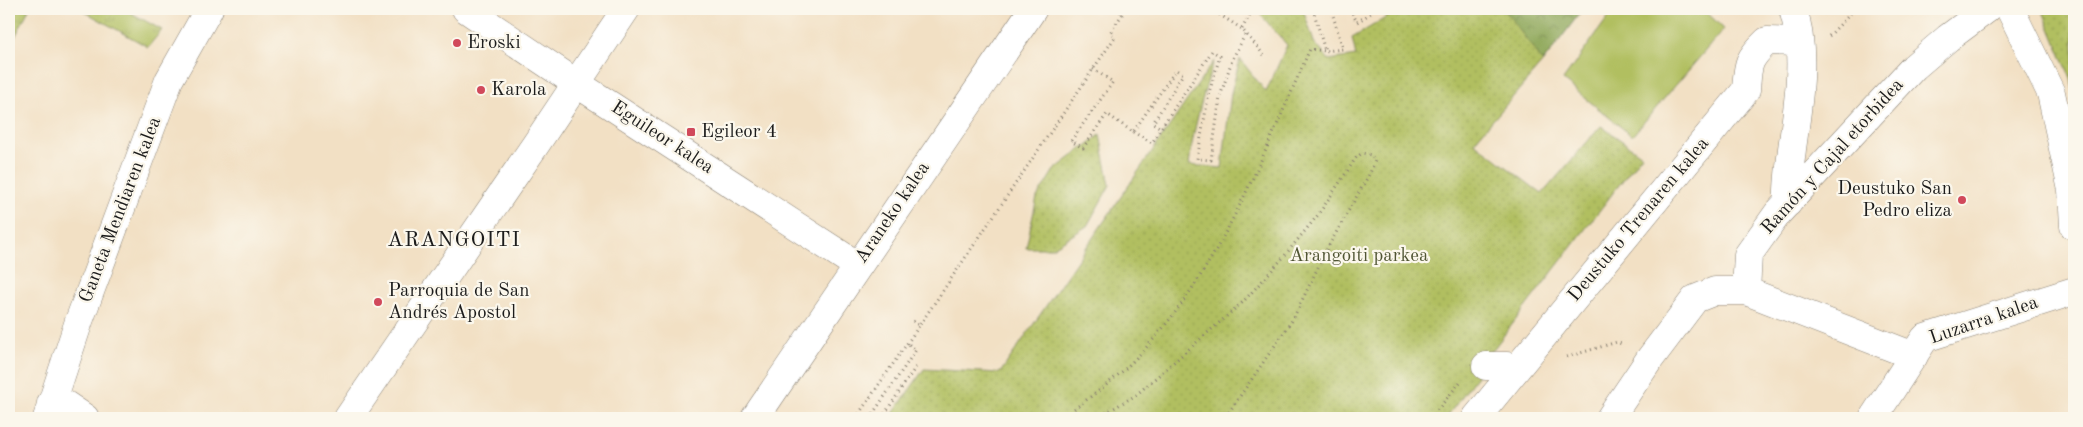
<svg xmlns="http://www.w3.org/2000/svg" width="2083" height="427" font-family="'Old Standard TT',serif">
<defs>
<pattern id="grass-tufts" width="24" height="20" patternUnits="userSpaceOnUse" patternTransform="scale(1.25)"><rect width="24" height="20" fill="#b1bf61"/><path d="M3 7l-1-3M5 7V3M7 7l1-3M15 17l-1-3M17 17v-4M19 17l1-3" fill="none" stroke="#98a454"/></pattern>
<pattern id="forest-crowns" width="20" height="18" patternUnits="userSpaceOnUse" patternTransform="scale(1.25)"><rect width="20" height="18" fill="#8ca657"/><path d="M2 6a3 3 0 1 1 6 0M12 15a3 3 0 1 1 6 0" fill="none" stroke="#728647"/></pattern>
<pattern id="park-dots" width="8" height="8" patternUnits="userSpaceOnUse" patternTransform="scale(1.25)"><rect width="8" height="8" fill="#b1bf61"/><path d="M2 2h.1M6 6h.1" fill="none" stroke="#98a454" stroke-width="1.8" stroke-linecap="round"/></pattern>
</defs>
<rect width="100%" height="100%" fill="#fbf7ec"/>
<filter id="ink" filterUnits="userSpaceOnUse"><feTurbulence type="fractalNoise" baseFrequency=".02" numOctaves="2"/><feDisplacementMap in="SourceGraphic" scale="10" xChannelSelector="R" yChannelSelector="G"/><feConvolveMatrix kernelMatrix="1 2 1 2 8 2 1 2 1" color-interpolation-filters="sRGB"/></filter>
<filter id="wash" filterUnits="userSpaceOnUse"><feTurbulence type="fractalNoise" baseFrequency=".0096" numOctaves="4" result="noise"/><feDisplacementMap in="SourceGraphic" scale="20" xChannelSelector="R" yChannelSelector="G"/><feGaussianBlur stdDeviation="1.12" result="paint"/><feColorMatrix in="noise" values="0 0 0 0 0 0 0 0 0 0 0 0 0 0 0 0 0 1.4 0 .05"/><feComposite in="paint" operator="in"/></filter>
<g filter="url(#wash)">
<rect width="100%" height="100%" fill="#f2e0c4"/>
<path fill="url(#grass-tufts)" stroke="#666e3e" d="M 9,9 L 29,9 L 9,49 Z
M 80,9 L 124,9 L 162,30 L 148,47 Z"/>
<path fill="url(#forest-crowns)" stroke="#54613a" d="M 1504,9 L 1583,9 L 1543,62 Z"/>
<path fill="url(#park-dots)" stroke="#666e3e" d="M 1263,9 L 1303,9 L 1314,42 L 1329,60 L 1356,56 L 1352,38 L 1387,17 L 1382,9 L 1504,9 L 1543,62 L 1474,142 L 1542,194 L 1601,126 L 1642,155 L 1488,356 L 1480,372 L 1446,418 L 890,418 L 924,369 L 1000,373 L 1214,61 C 1203,95 1193,129 1189,165 L 1222,168 L 1231,93 L 1240,59 L 1266,92 L 1287,45 L 1260,14 Z
M 2042,9 L 2074,9 L 2074,94 L 2071,79 Z
M 1100,135 L 1110,185 L 1087,226 L 1052,248 L 1026,248 L 1037,197 L 1054,170 Z"/>
<path fill="#b1bf61" stroke="#666e3e" d="M 1614,9 L 1703,9 L 1724,29 L 1632,136 L 1563,80 Z"/>
</g>
<g filter="url(#ink)">
<g fill="none" stroke-linecap="round" stroke-linejoin="round">
<defs>
<path id="minor" d="M 466,9 L 576,83 L 858,266
M 2010,9 L 2051,93 L 2072,190 L 2074,226
M 1788,203 C 1787,184 1790,168 1792,149 C 1798,104 1807,53 1793,9
M 1746,291 L 1748,255 L 1778,213 L 1914,67 L 1948,38 L 1987,9
M 1486,366 L 1507,366
M 51,403 L 66,405 L 85,418
M 47,418 L 79,321 L 169,80 L 209,9
M 348,418 L 536,144 L 626,9
M 755,418 L 1033,9
M 1476,418 L 1746,90 C 1748,64 1747,60 1767,41 L 1799,42
M 1610,418 L 1649,360 L 1695,299 L 1715,291 L 1746,291 L 1914,356
M 1873,418 L 1925,338 L 2074,291"/>
</defs>
<use href="#minor" stroke="#877e70" stroke-width="29"/>
<path stroke="#877e70" stroke-width="3" stroke-dasharray="1 4" stroke-linecap="butt" d="M 1211,9 L 1242,29 L 1264,55
M 1313,9 L 1325,51 L 1343,49 L 1331,9
M 1350,9 L 1357,22 L 1371,13 L 1368,9
M 1242,29 L 1253,9
M 1829,36 L 1855,9
M 1093,69 L 1113,82 L 1071,141 L 1083,148 L 1107,114 L 1133,132 L 1176,70 L 1183,74 L 1153,123 L 1161,128 L 1212,51 L 1220,56 L 1209,93 L 1197,159 L 1211,160 L 1220,97 L 1232,60 L 1246,33
M 1133,132 L 1152,143 L 1161,128
M 913,321 L 919,326 L 1115,37 L 1110,33 L 1123,13 L 1116,9
M 1567,357 L 1617,342 L 1623,345
M 856,418 L 919,326
M 870,418 L 916,350 L 907,343
M 882,418 L 917,365
M 1070,418 L 1074,409 C 1093,395 1113,381 1130,364 C 1216,281 1262,157 1310,49 L 1325,51
M 1097,418 L 1136,395 L 1243,302 L 1281,260 L 1318,215 L 1356,158 L 1362,153 L 1371,155 L 1375,161 L 1370,173 L 1328,247 L 1293,319 L 1225,418
M 1431,418 L 1461,381"/>
<use href="#minor" stroke="#fff" stroke-width="28"/>
</g>
</g>
<g fill="#d1495b" stroke="#fbf7ec" stroke-width="2">
<circle cx="457" cy="43" r="5"/>
<circle cx="481" cy="90" r="5"/>
<rect x="686" y="127" width="10" height="10" rx="2.5"/>
<circle cx="1962" cy="200" r="5"/>
<circle cx="378" cy="302" r="5"/>
</g>
<g text-anchor="middle" dominant-baseline="central" stroke-width="4.5" stroke-linejoin="round" paint-order="stroke">
<g font-size="19" fill="#1c1c1c" stroke="#fbf7ec" text-anchor="start">
<text x="467" y="43">Eroski</text>
<text x="491" y="90">Karola</text>
<text x="701" y="132">Egileor 4</text>
<text x="1952" y="189" text-anchor="end">Deustuko San<tspan x="1952" dy="22">Pedro eliza</tspan></text>
<text x="388" y="291">Parroquia de San<tspan x="388" dy="22">Andrés Apostol</tspan></text>
</g>
<g font-size="19" fill="#1c1c1c" stroke="#fbf7ec">
<text transform="translate(662 138) rotate(33)">Eguileor kalea</text>
<text transform="translate(1833 157) rotate(-48)">Ramón y Cajal etorbidea</text>
<text transform="translate(121 210) rotate(-69)">Ganeta Mendiaren kalea</text>
<text transform="translate(893 213) rotate(-56)">Araneko kalea</text>
<text transform="translate(1639 220) rotate(-50)">Deustuko Trenaren kalea</text>
<text transform="translate(1984 321) rotate(-19)">Luzarra kalea</text>
</g>
<g font-size="19" fill="#505534" stroke="#fbf7ec">
<text x="1359" y="256">Arangoiti parkea</text>
</g>
<g font-size="21" letter-spacing="1" fill="#1c1c1c" stroke="#fbf7ec">
<text x="454" y="240">ARANGOITI</text>
</g>
</g>
<rect width="2083" height="427" fill="none" stroke="#fbf7ec" stroke-width="30"/>
</svg>
